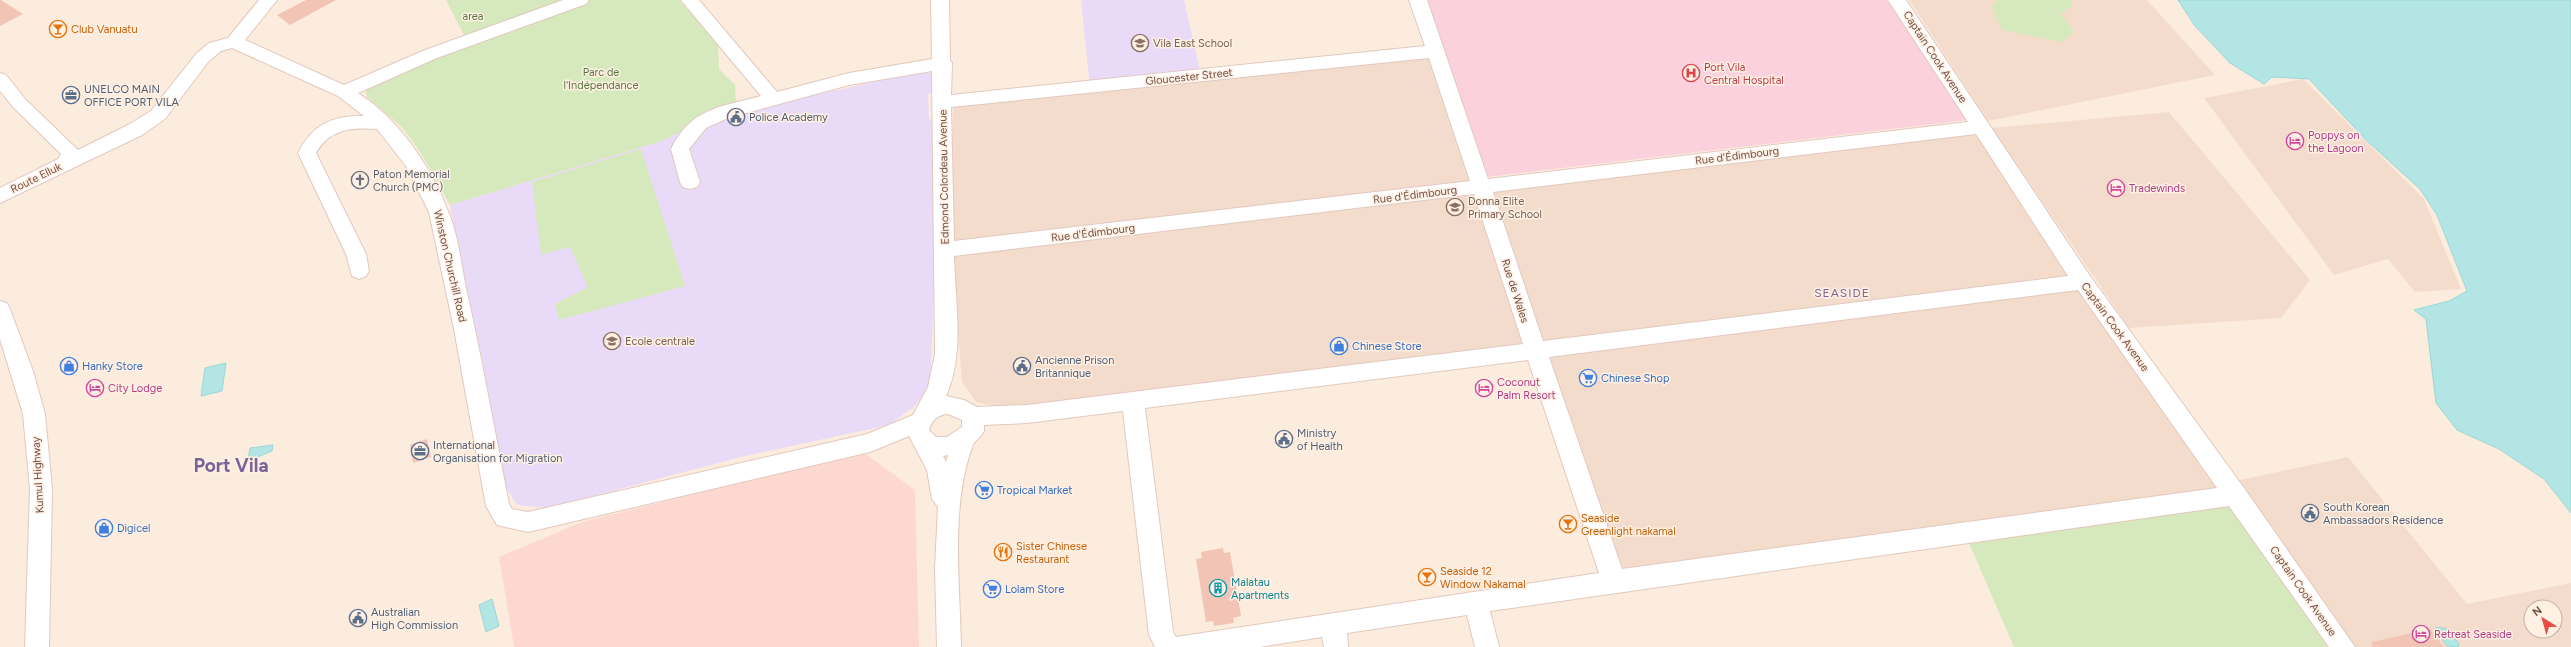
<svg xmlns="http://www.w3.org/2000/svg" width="2571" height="647" font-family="Figtree,sans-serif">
<rect width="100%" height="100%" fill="#fcecde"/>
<path fill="#f4dccd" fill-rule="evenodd" d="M 1909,0 L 2147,0 L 2215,75 L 1988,121 Z
M 1436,51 L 1473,190 L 1975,131 L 2218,489 L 1623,569 L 1575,450 L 1545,343 L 1004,408 L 976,402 L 962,382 L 952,252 L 953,105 Z
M 2303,79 L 2424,199 L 2461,289 L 2415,292 L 2388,259 L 2334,275 L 2204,98 Z
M 2169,112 L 2310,280 L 2281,318 L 2129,328 L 1992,128 Z
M 2348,457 L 2467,604 L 2571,583 L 2571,647 L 2327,647 L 2233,505 L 2235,481 ZM 2531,607 L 2555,607 L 2555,631 L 2531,631 Z"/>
<path fill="#fdd8d1" d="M 863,452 L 915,490 L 919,647 L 514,647 L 499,557 L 582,522 Z"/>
<path fill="#e9dbf8" d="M 1081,0 L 1184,0 L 1201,75 L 1090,88 Z
M 915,73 L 932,73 L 933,92 L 928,94 L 929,118 L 934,123 L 934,292 L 930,384 L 915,406 L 889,425 L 741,457 L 548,508 L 517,505 L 504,484 L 450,205 L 662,141 L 690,126 L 724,115 Z"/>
<path fill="#fad1dd" d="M 1418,0 L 1889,0 L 1967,120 L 1487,177 Z"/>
<path fill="#d6e9bd" d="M 446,0 L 566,0 L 465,37 Z
M 588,0 L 679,0 L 718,45 L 719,69 L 735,85 L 736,104 L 662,141 L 450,205 L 422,155 L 403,128 L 367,97 L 365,89 L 370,82 Z
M 1997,0 L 2071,0 L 2073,5 L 2061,14 L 2074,32 L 2061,42 L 2002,30 L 1991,6 Z
M 641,149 L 685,286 L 559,320 L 555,304 L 588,287 L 570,247 L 541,255 L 532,182 Z
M 2233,505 L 2327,647 L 2014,647 L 1969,543 Z"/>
<path fill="#b3e5e4" stroke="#99d7d7" d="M 2178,0 L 2571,0 L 2571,513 L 2544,479 L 2499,449 L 2457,430 L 2436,403 L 2426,319 L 2414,310 L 2449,301 L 2467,291 L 2437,215 L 2420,189 L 2366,140 L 2309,79 L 2272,77 L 2264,84 L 2230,63 L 2195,26 Z
M 226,363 L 222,391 L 201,396 L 205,368 Z
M 273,445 L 272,451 L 248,461 L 250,448 Z
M 492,599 L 499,626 L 486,632 L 479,605 Z
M 2437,627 L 2447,629 L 2459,644 L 2458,647 L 2447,646 L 2434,629 Z"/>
<path fill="#f2c4b6" d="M 0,0 L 1,0 L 23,14 L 0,26 Z
M 306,0 L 336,0 L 290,25 L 277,15 Z
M 427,439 L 431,457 L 413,463 L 410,445 Z
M 1223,548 L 1224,553 L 1230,552 L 1241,616 L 1233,618 L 1234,623 L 1214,626 L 1213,621 L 1206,622 L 1196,559 L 1202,558 L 1201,552 Z
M 2430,629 L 2444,647 L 2372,647 L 2372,642 Z"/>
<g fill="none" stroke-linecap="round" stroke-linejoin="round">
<defs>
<path id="minor" d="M 259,0 L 277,0 L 245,40 L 344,85 L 425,50 L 563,0 L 589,0 L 586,4 L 437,58 L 358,93 C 399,119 431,167 448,211 C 458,234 461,263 466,288 C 482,359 495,432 509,504 L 512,509 L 528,512 L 867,434 L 913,415 L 928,387 L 935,354 L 932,71 L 849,85 L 728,118 L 706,128 L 689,149 L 700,182 L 697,187 L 690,189 L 683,187 L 680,182 L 671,149 C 691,108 720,107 761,96 L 681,0 L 699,0 L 777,92 L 849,73 L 932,59 L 931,0 L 949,0 L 950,60 L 952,63 L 951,95 L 1425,46 L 1409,0 L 1427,0 L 1488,179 L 1968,122 L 1888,0 L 1906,0 L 2090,276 L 2244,488 L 2355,647 L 2329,647 L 2229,506 L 1490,611 L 1499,647 L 1475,647 L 1467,615 L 1347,633 L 1348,647 L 1324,647 L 1322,637 L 1259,647 L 1155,647 L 1149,635 L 1123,411 L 1027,423 L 984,425 L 984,431 C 981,437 975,440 973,445 C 950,505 960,584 961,647 L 937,647 L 935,568 L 938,507 L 932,499 L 927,470 L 909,436 L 870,452 L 528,532 L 497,525 L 486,506 L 454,329 L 429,212 L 406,166 L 377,129 C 352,127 329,129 316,153 L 366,254 L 369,271 L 366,276 L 359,279 L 352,276 L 346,254 L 298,153 C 312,125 332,115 364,116 L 338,96 L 232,48 L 221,51 L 208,62 L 165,119 L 142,135 L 0,203 L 0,188 L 58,159 L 61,154 L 13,107 L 0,91 L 0,73 L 6,75 L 25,99 L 78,150 L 128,125 L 151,111 L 196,54 L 209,43 L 228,38 ZM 1429,58 L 1470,181 L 954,241 L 951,107 ZM 1976,134 L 2068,276 L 1543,341 L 1493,192 ZM 1474,194 L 1523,344 L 1027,405 L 977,407 L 964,400 L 946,396 C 965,355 955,301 954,256 ZM 2078,290 L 2217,488 L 1622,569 L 1549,357 ZM 1528,360 L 1599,573 L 1176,637 L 1173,632 L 1145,408 ZM 948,414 L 962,420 L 962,427 L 947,437 L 936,437 L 929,430 C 932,420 937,415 948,414 ZM 948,455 L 946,462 L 943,456 Z
M 0,301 L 7,303 L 10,309 L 33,371 L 45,414 L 52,489 L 49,647 L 25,647 L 30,489 L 23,414 L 0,339 Z"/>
</defs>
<use href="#minor" stroke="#e2c8be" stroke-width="2"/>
<use href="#minor" fill="#fff" fill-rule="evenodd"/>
</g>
<defs>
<symbol id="bar-ring" viewBox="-11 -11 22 22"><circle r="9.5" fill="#fff0e4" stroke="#e8710a" stroke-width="1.5"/><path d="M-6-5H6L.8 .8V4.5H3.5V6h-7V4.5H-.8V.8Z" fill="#e8710a"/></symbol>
<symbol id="school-ring" viewBox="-11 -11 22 22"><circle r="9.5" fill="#fff0e4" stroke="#8d6e63" stroke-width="1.5"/><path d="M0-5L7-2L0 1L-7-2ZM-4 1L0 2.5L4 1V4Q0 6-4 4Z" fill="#8d6e63"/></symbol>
<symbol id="hospital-ring" viewBox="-11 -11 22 22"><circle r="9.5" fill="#fff0e4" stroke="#e0444e" stroke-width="1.5"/><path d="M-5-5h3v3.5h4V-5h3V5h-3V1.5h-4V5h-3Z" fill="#e0444e"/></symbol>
<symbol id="office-ring" viewBox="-11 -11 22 22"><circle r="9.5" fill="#fff0e4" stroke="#5c6f8a" stroke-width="1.5"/><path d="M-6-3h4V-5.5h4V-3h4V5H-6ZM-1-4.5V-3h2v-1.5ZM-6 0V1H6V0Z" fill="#5c6f8a"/></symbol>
<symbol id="civic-ring" viewBox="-11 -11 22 22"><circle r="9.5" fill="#fff0e4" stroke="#5c6f8a" stroke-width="1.5"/><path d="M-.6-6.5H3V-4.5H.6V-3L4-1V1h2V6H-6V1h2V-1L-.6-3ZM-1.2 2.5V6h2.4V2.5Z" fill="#5c6f8a"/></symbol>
<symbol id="hotel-ring" viewBox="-11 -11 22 22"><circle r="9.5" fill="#fff0e4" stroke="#d1479c" stroke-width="1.5"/><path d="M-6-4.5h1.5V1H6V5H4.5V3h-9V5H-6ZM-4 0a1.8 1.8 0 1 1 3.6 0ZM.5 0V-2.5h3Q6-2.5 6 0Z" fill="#d1479c"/></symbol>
<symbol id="church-ring" viewBox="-11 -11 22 22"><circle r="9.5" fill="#fff0e4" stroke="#6b7280" stroke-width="1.5"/><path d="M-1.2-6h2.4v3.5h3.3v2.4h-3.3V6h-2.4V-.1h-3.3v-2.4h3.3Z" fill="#6b7280"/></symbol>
<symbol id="shop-ring" viewBox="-11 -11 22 22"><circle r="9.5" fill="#fff0e4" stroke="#3f7fe0" stroke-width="1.5"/><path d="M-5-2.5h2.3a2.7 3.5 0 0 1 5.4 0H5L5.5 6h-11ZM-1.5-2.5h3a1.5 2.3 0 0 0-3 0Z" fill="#3f7fe0"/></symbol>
<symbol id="supermarket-ring" viewBox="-11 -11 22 22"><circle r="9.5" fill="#fff0e4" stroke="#3f7fe0" stroke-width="1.5"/><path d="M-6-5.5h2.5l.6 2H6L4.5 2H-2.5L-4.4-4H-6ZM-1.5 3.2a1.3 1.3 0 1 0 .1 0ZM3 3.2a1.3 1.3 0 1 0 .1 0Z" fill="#3f7fe0"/></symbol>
<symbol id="restaurant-ring" viewBox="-11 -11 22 22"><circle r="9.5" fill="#fff0e4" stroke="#e8710a" stroke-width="1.5"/><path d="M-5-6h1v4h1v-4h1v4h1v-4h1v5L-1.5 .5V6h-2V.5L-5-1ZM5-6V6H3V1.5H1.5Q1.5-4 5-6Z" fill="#e8710a"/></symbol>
<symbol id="building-ring" viewBox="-11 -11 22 22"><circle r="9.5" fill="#fff0e4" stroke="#0f9aa8" stroke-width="1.5"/><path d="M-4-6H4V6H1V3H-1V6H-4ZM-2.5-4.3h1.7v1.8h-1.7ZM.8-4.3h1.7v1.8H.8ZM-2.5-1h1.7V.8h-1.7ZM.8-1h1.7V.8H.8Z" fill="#0f9aa8"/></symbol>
</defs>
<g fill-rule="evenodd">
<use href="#bar-ring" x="48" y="19" width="20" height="20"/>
<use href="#school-ring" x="1130" y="33" width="20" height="20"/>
<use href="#hospital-ring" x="1681" y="63" width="20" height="20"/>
<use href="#office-ring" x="61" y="85" width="20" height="20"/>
<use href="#civic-ring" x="726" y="107" width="20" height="20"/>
<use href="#hotel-ring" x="2285" y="131" width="20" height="20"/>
<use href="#church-ring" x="350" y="170" width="20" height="20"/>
<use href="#hotel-ring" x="2106" y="178" width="20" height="20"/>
<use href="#school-ring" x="1445" y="197" width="20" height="20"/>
<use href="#school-ring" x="602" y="331" width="20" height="20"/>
<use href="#shop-ring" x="1329" y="336" width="20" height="20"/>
<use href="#shop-ring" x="59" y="356" width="20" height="20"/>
<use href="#civic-ring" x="1012" y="356" width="20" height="20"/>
<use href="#supermarket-ring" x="1578" y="368" width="20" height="20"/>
<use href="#hotel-ring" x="85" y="378" width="20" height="20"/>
<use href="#hotel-ring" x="1474" y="378" width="20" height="20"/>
<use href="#civic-ring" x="1274" y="429" width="20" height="20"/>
<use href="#office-ring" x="410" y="441" width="20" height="20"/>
<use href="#supermarket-ring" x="974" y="480" width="20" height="20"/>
<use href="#civic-ring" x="2300" y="503" width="20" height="20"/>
<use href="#bar-ring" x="1558" y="514" width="20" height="20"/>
<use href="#shop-ring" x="94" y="518" width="20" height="20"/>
<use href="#restaurant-ring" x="993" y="542" width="20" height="20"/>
<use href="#bar-ring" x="1417" y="567" width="20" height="20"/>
<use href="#building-ring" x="1208" y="578" width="20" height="20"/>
<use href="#supermarket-ring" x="982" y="579" width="20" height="20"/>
<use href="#civic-ring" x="348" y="608" width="20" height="20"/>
<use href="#hotel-ring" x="2411" y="624" width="20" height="20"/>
</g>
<g text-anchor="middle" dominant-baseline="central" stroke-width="3" stroke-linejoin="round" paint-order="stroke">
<g font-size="11" fill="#59783f" stroke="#fff0e4">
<text x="473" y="16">area</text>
<text x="601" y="72">Parc de<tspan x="601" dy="13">l'Indépendance</tspan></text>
</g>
<g font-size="11" fill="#c56008" stroke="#fff0e4" text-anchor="start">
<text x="71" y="29">Club Vanuatu</text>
<text x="1581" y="518">Seaside<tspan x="1581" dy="13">Greenlight nakamal</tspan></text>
<text x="1016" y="546">Sister Chinese<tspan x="1016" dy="13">Restaurant</tspan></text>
<text x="1440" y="571">Seaside 12<tspan x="1440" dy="13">Window Nakamal</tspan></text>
</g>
<g font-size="11" fill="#785e54" stroke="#fff0e4" text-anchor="start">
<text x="1153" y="43">Vila East School</text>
<text x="1468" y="201">Donna Elite<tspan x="1468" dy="13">Primary School</tspan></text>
<text x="625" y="341">Ecole centrale</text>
</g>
<g font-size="11" fill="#724f47" stroke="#fff0e4">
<text transform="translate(1935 57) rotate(57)">Captain Cook Avenue</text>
<text transform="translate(1189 77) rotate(-6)">Gloucester Street</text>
<text transform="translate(1737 156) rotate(-7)">Rue d'Édimbourg</text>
<text transform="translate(944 177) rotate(-91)">Edmond Colordeau Avenue</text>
<text transform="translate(36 178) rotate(-26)">Route Elluk</text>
<text transform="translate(1415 195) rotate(-7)">Rue d'Édimbourg</text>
<text transform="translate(1093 233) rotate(-7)">Rue d'Édimbourg</text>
<text transform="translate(450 266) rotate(77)">Winston Churchill Road</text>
<text transform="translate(1515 291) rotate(72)">Rue de Wales</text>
<text transform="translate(2115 327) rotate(54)">Captain Cook Avenue</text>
<text transform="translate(38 475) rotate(-93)">Kumul Highway</text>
<text transform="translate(2303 591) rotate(55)">Captain Cook Avenue</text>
</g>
<g font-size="11" fill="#be3a42" stroke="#fff0e4" text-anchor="start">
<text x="1704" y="67">Port Vila<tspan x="1704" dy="13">Central Hospital</tspan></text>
</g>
<g font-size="11" fill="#4e5e75" stroke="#fff0e4" text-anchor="start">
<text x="84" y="89">UNELCO MAIN<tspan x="84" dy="13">OFFICE PORT VILA</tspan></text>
<text x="749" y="117">Police Academy</text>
<text x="1035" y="360">Ancienne Prison<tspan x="1035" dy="13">Britannique</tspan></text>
<text x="1297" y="433">Ministry<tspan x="1297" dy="13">of Health</tspan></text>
<text x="433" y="445">International<tspan x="433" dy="13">Organisation for Migration</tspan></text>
<text x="2323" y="507">South Korean<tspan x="2323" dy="13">Ambassadors Residence</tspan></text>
<text x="371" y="612">Australian<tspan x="371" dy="13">High Commission</tspan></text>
</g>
<g font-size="11" fill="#b23c85" stroke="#fff0e4" text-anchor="start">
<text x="2308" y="135">Poppys on<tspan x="2308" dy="13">the Lagoon</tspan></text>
<text x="2129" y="188">Tradewinds</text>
<text x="1497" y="382">Coconut<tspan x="1497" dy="13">Palm Resort</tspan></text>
<text x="108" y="388">City Lodge</text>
<text x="2434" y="634">Retreat Seaside</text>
</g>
<g font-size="11" fill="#5b616d" stroke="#fff0e4" text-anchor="start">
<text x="373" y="174">Paton Memorial<tspan x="373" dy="13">Church (PMC)</tspan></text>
</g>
<g font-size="11" fill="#366cbe" stroke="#fff0e4" text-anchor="start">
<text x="1352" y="346">Chinese Store</text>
<text x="82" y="366">Hanky Store</text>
<text x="1601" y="378">Chinese Shop</text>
<text x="997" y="490">Tropical Market</text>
<text x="117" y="528">Digicel</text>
<text x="1005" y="589">Lolam Store</text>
</g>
<g font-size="11" fill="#0d838f" stroke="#fff0e4" text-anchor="start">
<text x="1231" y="582">Malatau<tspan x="1231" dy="13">Apartments</tspan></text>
</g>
<g font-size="12" letter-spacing="1" fill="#7c6296" stroke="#fff0e4">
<text x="1842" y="293">SEASIDE</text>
</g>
<g font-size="19" font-weight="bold" fill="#7c6296" stroke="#fff0e4">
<text x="231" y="465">Port Vila</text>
</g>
</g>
<g transform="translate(2543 619) rotate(323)"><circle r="19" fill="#fff0e4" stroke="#c7b0a5"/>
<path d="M0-3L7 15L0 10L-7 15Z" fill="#e84c41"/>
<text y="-6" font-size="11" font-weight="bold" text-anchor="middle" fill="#724f47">N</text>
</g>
</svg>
